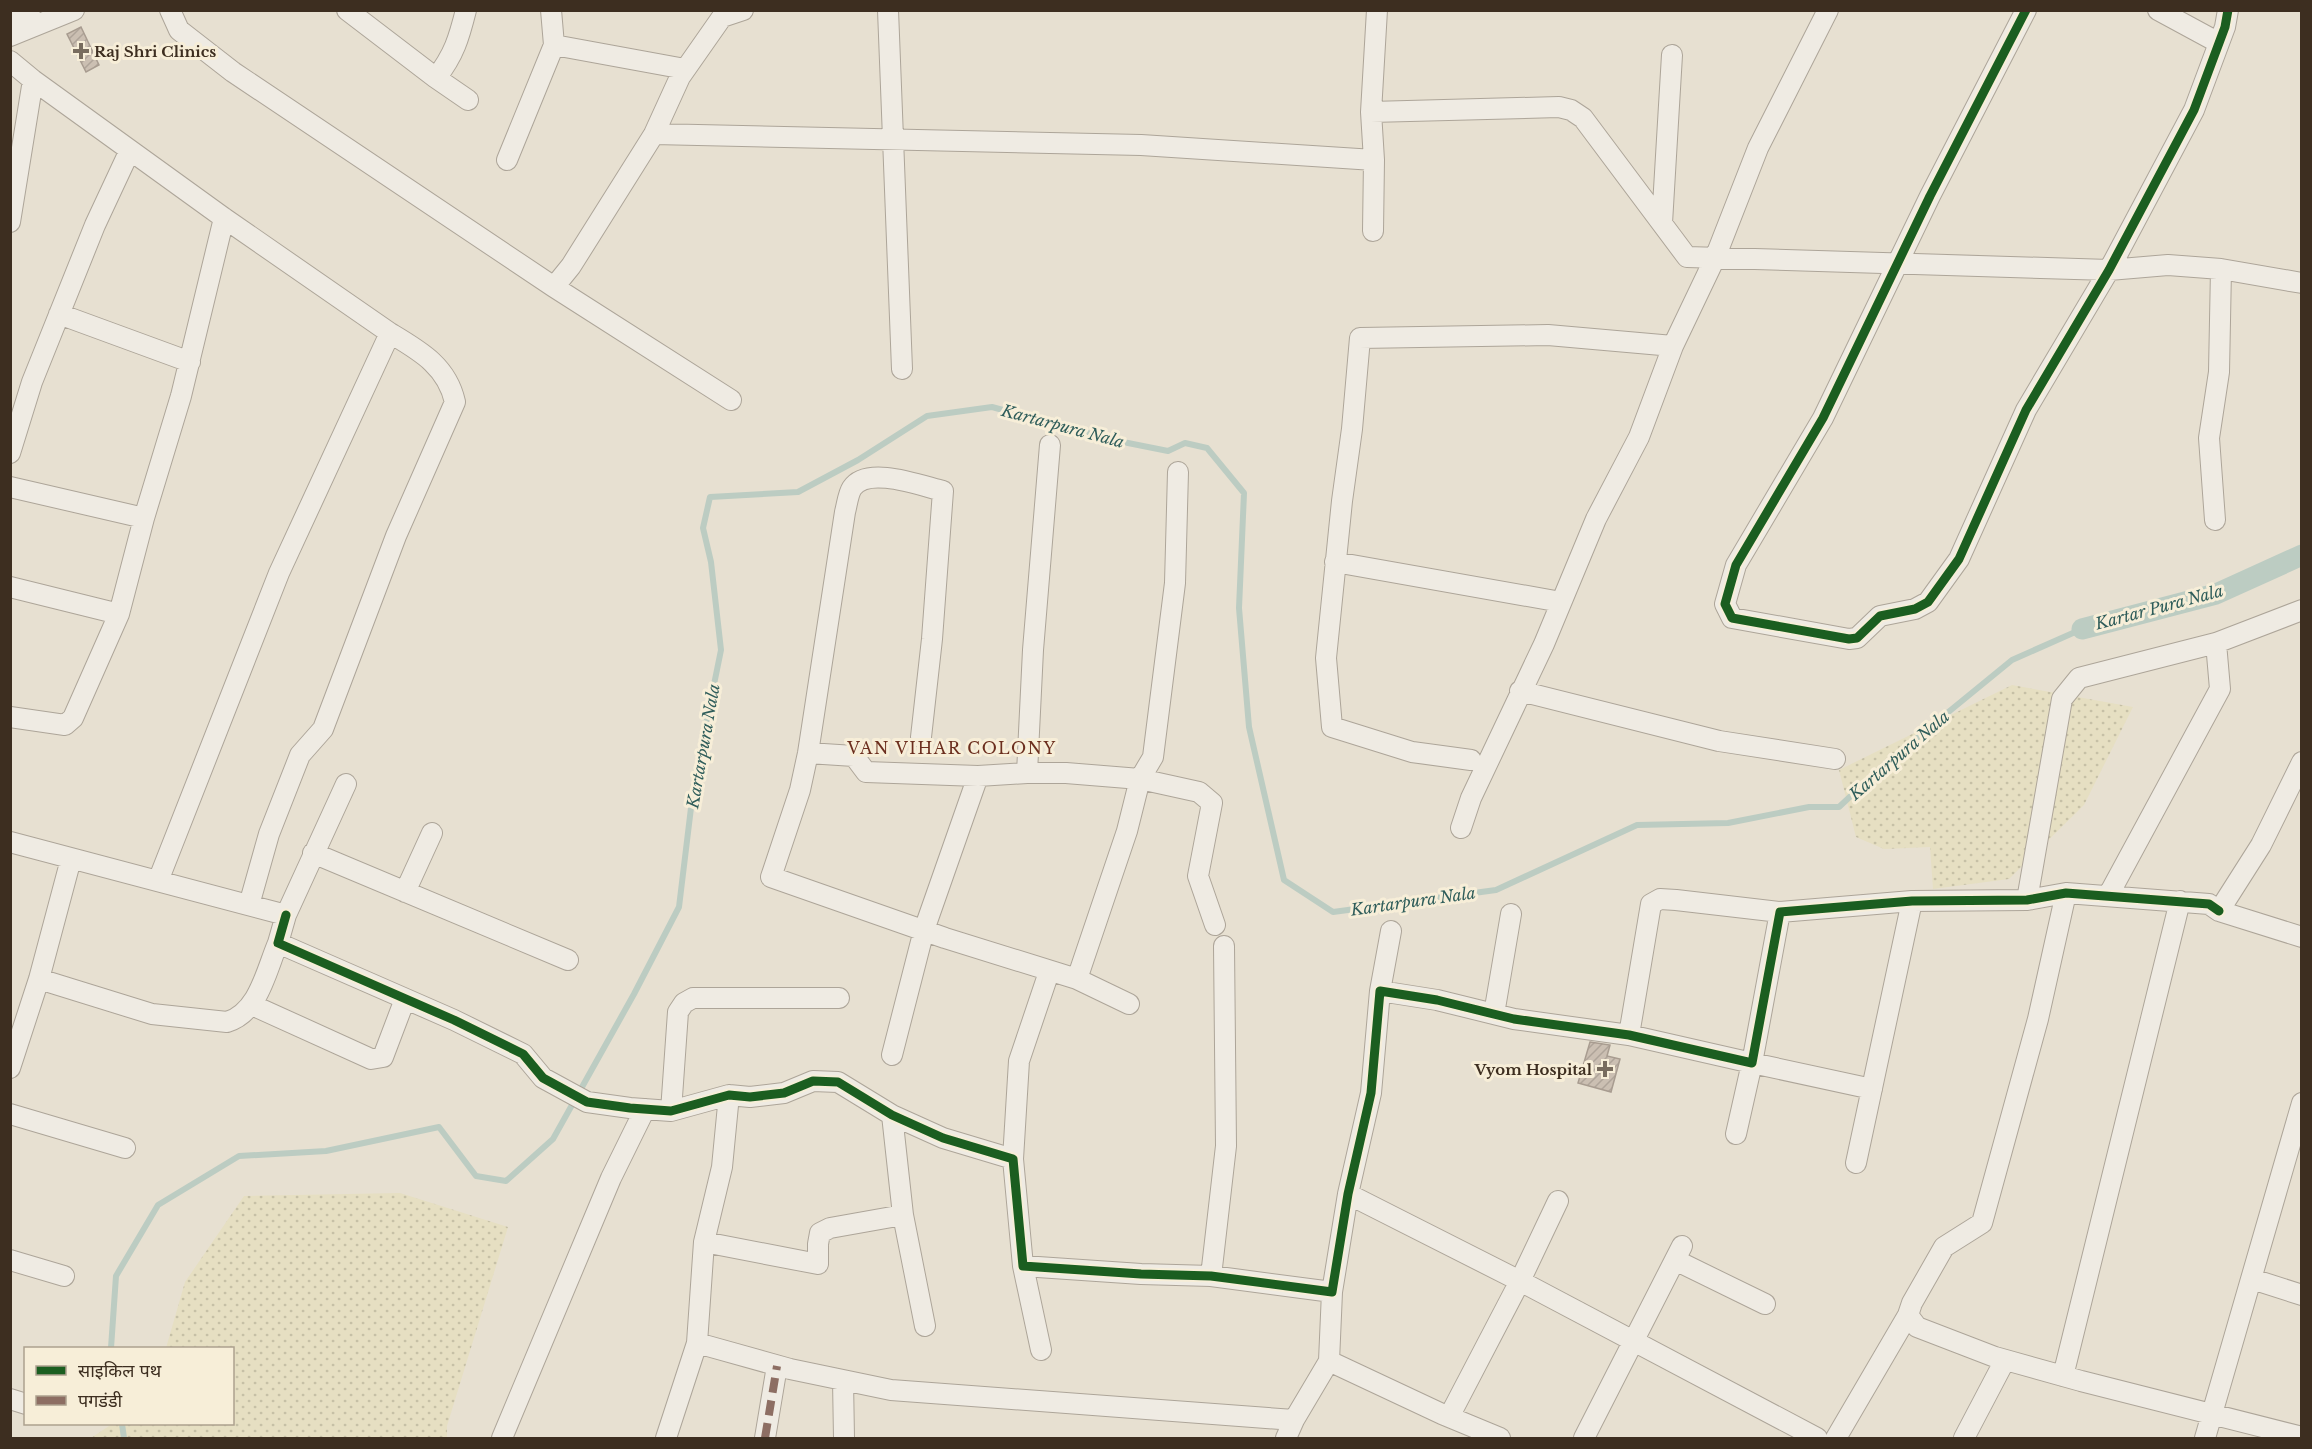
<svg xmlns="http://www.w3.org/2000/svg" width="2312" height="1449" font-family="'Libre Baskerville','Noto Sans Devanagari',serif">
<defs>
<pattern id="farmland-dots" width="8" height="8" patternUnits="userSpaceOnUse" patternTransform="scale(1.5)"><rect width="8" height="8" fill="#e6dfc2"/><path d="M2 2h.1M6 6h.1" fill="none" stroke="#c6c0a6" stroke-width="1.8" stroke-linecap="round"/></pattern>
<pattern id="building-hatch" width="6" height="6" patternUnits="userSpaceOnUse" patternTransform="scale(1.5)"><rect width="6" height="6" fill="#cbbfb2"/><path d="M-1 1l2-2M0 6l6-6M5 7l2-2" fill="none" stroke="#afa499"/></pattern>
</defs>
<rect width="100%" height="100%" fill="#e7e0d1"/>
<path fill="url(#farmland-dots)" d="M 2012,685 L 2133,707 L 2084,805 L 2009,879 L 1933,889 L 1930,847 L 1884,849 L 1856,837 L 1839,770 Z
M 400,1193 L 508,1227 L 447,1426 L 447,1438 L 91,1438 L 112,1424 L 232,1424 L 232,1348 L 166,1348 L 185,1282 L 244,1196 Z"/>
<g fill="none" stroke-linecap="round" stroke-linejoin="round">
<path stroke="#bcccc2" stroke-width="6" d="M 111,1348 L 116,1276 L 158,1205 L 239,1156 L 326,1151 L 439,1127 L 476,1176 L 506,1181 L 553,1139 L 634,994 L 679,907 L 694,783 L 721,650 L 711,562 L 703,528 L 710,497 L 798,492 L 858,460 L 927,416 L 992,407 L 1113,440 L 1168,451 L 1185,443 L 1207,448 L 1244,493 L 1239,608 L 1249,727 L 1284,880 L 1333,912 L 1496,890 L 1637,825 L 1728,823 L 1809,807 L 1839,807 L 1886,763 L 2012,660 L 2082,629
M 122,1424 L 124,1438"/>
<path stroke="#bcccc2" stroke-width="21" d="M 2082,629 L 2216,594 L 2302,555"/>
</g>
<path fill="url(#building-hatch)" stroke="#a89c90" stroke-width="1.5" d="M 81,27 L 99,65 L 86,72 L 67,34 Z
M 1590,1042 L 1610,1045 L 1607,1056 L 1620,1059 L 1611,1092 L 1578,1083 Z"/>
<g fill="none" stroke-linecap="round" stroke-linejoin="round">
<defs>
<path id="minor" d="M 170,10 L 179,30 L 233,72 L 554,287 L 731,400
M 347,10 L 436,78 C 454,55 459,38 466,10
M 888,10 L 902,369
M 2026,10 L 1930,196 L 1823,418 L 1736,565 L 1725,604 L 1732,618 L 1849,639 L 1857,638 L 1880,616 L 1915,609 L 1928,602 L 1959,559 L 2026,410 L 2109,270 L 2194,110 L 2225,27 L 2228,10
M 2158,10 L 2219,43
M 10,18 L 30,10
M 10,36 L 74,10
M 554,45 L 685,69
M 10,61 L 33,80 L 224,218 L 390,333 C 420,351 447,366 455,402 L 396,536 L 323,729 L 300,755 L 269,834 L 249,905
M 436,78 L 468,100
M 1371,112 L 1559,107 L 1571,110 L 1583,118 L 1687,257 L 2109,270 L 2168,265 L 2221,269 L 2302,283
M 654,134 L 1141,145 L 1374,160
M 507,160 L 554,45 L 551,10
M 10,222 L 33,80
M 1662,223 L 1672,55
M 1373,231 L 1374,160 L 1371,112 L 1377,10
M 554,287 L 571,266 L 654,134 L 680,77 L 722,17 L 743,10
M 59,314 L 190,362
M 1050,445 L 1033,650 L 1027,773 L 1066,773 L 1140,779 L 1127,831 L 1077,979
M 10,453 L 32,382 L 95,225 L 130,150
M 1178,472 L 1175,583 L 1153,757 L 1140,779 L 1199,792 L 1212,803 L 1198,876 L 1215,925
M 10,487 L 144,518
M 2215,520 L 2209,438 L 2219,372 L 2221,269
M 1335,562 L 1561,602
M 10,587 L 119,614
M 1520,691 L 1719,741 L 1835,759
M 10,717 L 65,725 L 73,718 L 119,614 L 144,518 L 181,396 L 224,218
M 921,737 L 932,639 L 943,491 C 922,486 867,465 852,488 C 848,494 847,505 845,512 L 808,753 L 800,790 L 771,877 L 945,938 L 1077,979 L 1129,1004
M 808,753 L 854,756 L 866,772 L 978,776
M 1471,760 L 1412,752 L 1332,727 L 1326,658 L 1342,501 L 1352,429 L 1360,338 L 1548,335 L 1673,346 L 1715,258 L 1758,148 L 1828,10
M 2302,762 L 2261,845 L 2219,911 L 2302,937
M 1461,828 L 1471,798 L 1544,644 L 1596,519 L 1639,437 L 1673,346
M 10,842 L 286,915 L 346,784
M 313,853 L 568,960
M 158,881 L 279,573 L 390,333
M 405,892 L 432,833
M 2066,893 L 2038,1019 L 1982,1223 L 1944,1247 L 1912,1303 L 1908,1315 L 1917,1327 L 1995,1357 L 2081,1381 L 2302,1437
M 2108,896 L 2220,689 L 2216,643
M 2027,900 L 2062,699 L 2079,678 L 2216,643 L 2302,610
M 286,915 L 278,943 L 454,1020 L 523,1054 L 543,1078 L 587,1102 L 630,1108 L 671,1111 L 729,1095 L 750,1097 L 784,1093 L 813,1081 L 838,1082 L 892,1115 L 943,1138 L 1013,1159 L 1023,1266 L 1141,1274 L 1211,1276 L 1332,1292 L 1348,1194 L 1371,1093 L 1380,991 L 1437,1000 L 1514,1019 L 1629,1035 L 1752,1063 L 1780,912 L 1912,901 L 2027,900 L 2066,893 L 2209,904 L 2219,911
M 39,979 L 152,1014 L 227,1022 C 259,1012 266,971 278,943
M 1380,991 L 1391,931
M 252,1005 L 371,1059 L 383,1057 L 405,999
M 1494,1014 L 1511,914
M 1629,1035 L 1651,904 L 1660,899 L 1676,900 L 1780,912
M 892,1055 L 924,930 L 978,776 L 1027,773
M 10,1068 L 39,979 L 71,859
M 671,1111 L 678,1012 L 684,1003 L 693,998 L 839,998
M 10,1114 L 125,1148
M 892,1115 L 903,1215 L 925,1326
M 1736,1134 L 1752,1063 L 1872,1089
M 1013,1159 L 1019,1061 L 1049,972
M 1856,1163 L 1912,901
M 1348,1194 L 1520,1281 L 1817,1438
M 704,1242 L 818,1264 L 818,1244 L 820,1233 L 830,1228 L 903,1215
M 10,1260 L 64,1276
M 1675,1260 L 1765,1304
M 1023,1266 L 1041,1350
M 1211,1276 L 1226,1146 L 1224,946
M 2252,1279 L 2302,1295
M 1332,1292 L 1329,1361 L 1442,1414 L 1500,1438
M 697,1343 L 790,1369 L 891,1390 L 1294,1420 L 1329,1361
M 2063,1376 L 2180,901
M 843,1380 L 844,1438
M 10,1399 L 26,1404
M 1449,1417 L 1520,1281 L 1558,1201
M 502,1438 L 611,1178 L 645,1109
M 666,1438 L 697,1343 L 704,1242 L 722,1167 L 729,1095
M 765,1438 L 777,1366
M 1286,1438 L 1294,1420
M 1584,1438 L 1682,1246
M 1836,1438 L 1908,1315
M 1964,1438 L 2005,1360
M 2205,1438 L 2302,1103"/>
</defs>
<use href="#minor" stroke="#ada599" stroke-width="22"/>
<use href="#minor" stroke="#efebe3" stroke-width="20"/>
<path stroke="#8d6e63" stroke-width="8" stroke-dasharray="15 8" stroke-linecap="butt" d="M 765,1438 L 777,1366"/>
<defs>
<path id="cycleway" d="M 2026,10 L 1930,196 L 1823,418 L 1736,565 L 1725,604 L 1732,618 L 1849,639 L 1857,638 L 1880,616 L 1915,609 L 1928,602 L 1959,559 L 2026,410 L 2109,270 L 2194,110 L 2225,27 L 2228,10
M 286,915 L 278,943 L 454,1020 L 523,1054 L 543,1078 L 587,1102 L 630,1108 L 671,1111 L 729,1095 L 750,1097 L 784,1093 L 813,1081 L 838,1082 L 892,1115 L 943,1138 L 1013,1159 L 1023,1266 L 1141,1274 L 1211,1276 L 1332,1292 L 1348,1194 L 1371,1093 L 1380,991 L 1437,1000 L 1514,1019 L 1629,1035 L 1752,1063 L 1780,912 L 1912,901 L 2027,900 L 2066,893 L 2209,904 L 2219,911"/>
</defs>
<use href="#cycleway" stroke="#f7eed8" stroke-width="13"/>
<use href="#cycleway" stroke="#1b5e20" stroke-width="9"/>
</g>
<g fill="#786c5e" stroke="#f7eed8" stroke-width="2">
<path d="M78 42h6v6h6v6h-6v6h-6v-6h-6v-6h6z"/>
<path d="M1602 1060h6v6h6v6h-6v6h-6v-6h-6v-6h6z"/>
</g>
<g text-anchor="middle" dominant-baseline="central" stroke-width="6" stroke-linejoin="round" paint-order="stroke">
<g font-size="15" font-weight="bold" fill="#3d2e20" stroke="#f7eed8" text-anchor="start">
<text x="94" y="51">Raj Shri Clinics</text>
<text x="1592" y="1069" text-anchor="end">Vyom Hospital</text>
</g>
<g font-size="16" font-style="italic" fill="#2f5d5a" stroke="#f7eed8">
<text transform="translate(1063 426) rotate(15)">Kartarpura Nala</text>
<text transform="translate(2159 607) rotate(-15)">Kartar Pura Nala</text>
<text transform="translate(703 746) rotate(-80)">Kartarpura Nala</text>
<text transform="translate(1899 755) rotate(-41)">Kartarpura Nala</text>
<text transform="translate(1413 901) rotate(-8)">Kartarpura Nala</text>
</g>
<g font-size="16" letter-spacing="1.5" fill="#6b2e1e" stroke="#f7eed8">
<text x="952" y="748">VAN VIHAR COLONY</text>
</g>
</g>
<rect width="2312" height="1449" fill="none" stroke="#3d2e20" stroke-width="24"/>
<rect x="24" y="1347" width="210" height="78" fill="#f7eed8" stroke="#ada18e" stroke-width="1.5"/>
<rect x="36" y="1366" width="30" height="9" fill="#1b5e20" stroke="#ada18e" stroke-width="1.5"/>
<text x="78" y="1377" font-size="18" fill="#3d2e20">साइकिल पथ</text>
<rect x="36" y="1396" width="30" height="9" fill="#8d6e63" stroke="#ada18e" stroke-width="1.5"/>
<text x="78" y="1407" font-size="18" fill="#3d2e20">पगडंडी</text>
</svg>
